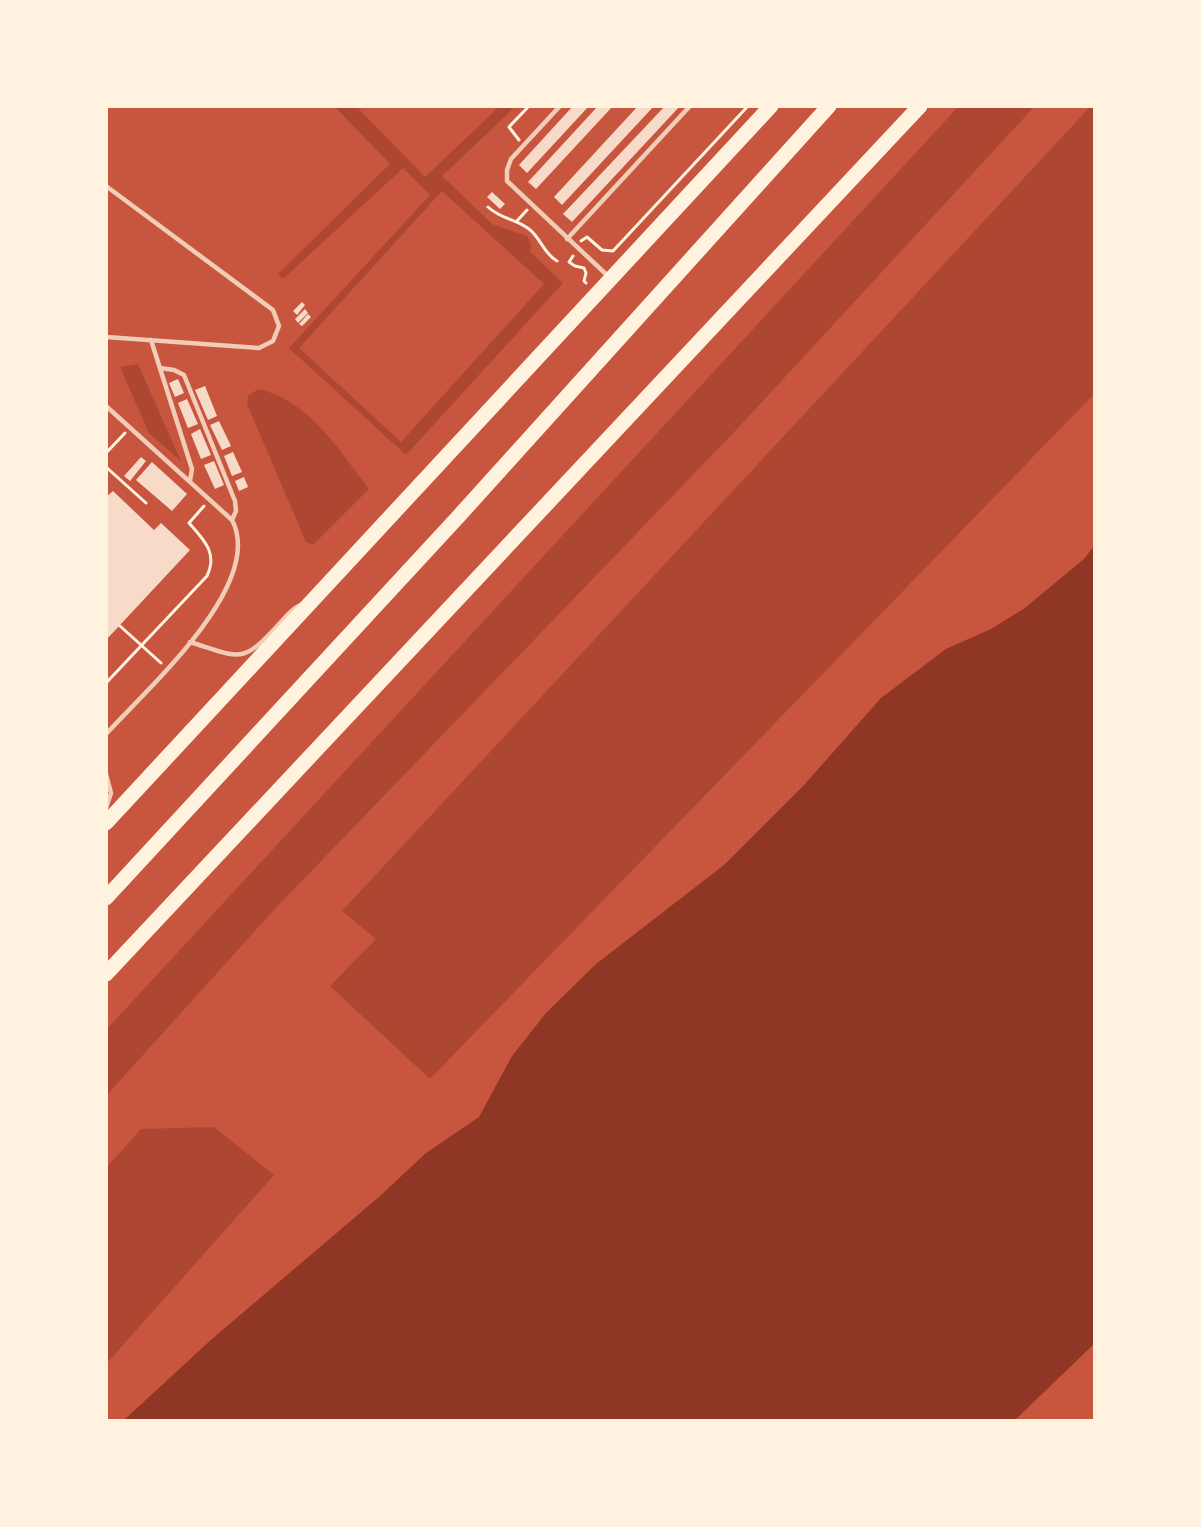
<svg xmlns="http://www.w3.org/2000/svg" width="1201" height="1527" font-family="'IBM Plex Serif',serif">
<rect width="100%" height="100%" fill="#c8553d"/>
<path fill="#ae4732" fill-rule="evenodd" d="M 335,107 L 357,107 L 425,177 L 499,107 L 515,107 L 442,176 L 492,224 L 527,236 L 531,244 L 530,252 L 563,283 L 406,455 L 289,348 L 430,195 L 403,168 L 283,279 L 278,274 L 390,164 ZM 442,191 L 544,284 L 401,442 L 299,348 Z
M 958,107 L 1034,107 L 738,428 L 272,912 L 107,1095 L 107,1029 Z
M 1090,107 L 1094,107 L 1094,394 L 430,1079 L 330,986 L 376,939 L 342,911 Z
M 138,364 L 181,461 L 149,433 L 120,367 Z
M 258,389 C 309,400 339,450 369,489 L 313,545 L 306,542 L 247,404 L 248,396 Z
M 214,1127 L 274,1175 L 107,1363 L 107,1167 L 141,1129 Z"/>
<path fill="#8f3625" d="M 1094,546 L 1094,1344 L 1015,1420 L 124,1420 L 212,1339 L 380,1196 L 426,1153 L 479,1117 L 512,1056 L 546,1013 L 596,964 L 724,865 L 805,784 L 881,698 L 946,649 L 991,629 L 1025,608 L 1084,559 Z"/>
<path fill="#f7dbc8" d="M 573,106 L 589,106 L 527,173 L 519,165 Z
M 598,106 L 613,106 L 536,189 L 528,182 Z
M 638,106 L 654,106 L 562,205 L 554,197 Z
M 665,106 L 680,106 L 572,222 L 563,214 Z
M 492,192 L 505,204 L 500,209 L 487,197 Z
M 302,302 L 305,305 L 297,315 L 293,311 Z
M 305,309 L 308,313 L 298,323 L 295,319 Z
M 308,314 L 311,317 L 302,326 L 299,324 Z
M 178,379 L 184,393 L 175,397 L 169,383 Z
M 205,386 L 217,416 L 208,420 L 195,390 Z
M 187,399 L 198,424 L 188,428 L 178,403 Z
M 219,421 L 231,446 L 222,450 L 210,425 Z
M 200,429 L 211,455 L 201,459 L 191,434 Z
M 233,452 L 242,472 L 232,476 L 224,456 Z
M 141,457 L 146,461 L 130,481 L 124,476 Z
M 214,461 L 224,485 L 215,489 L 204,465 Z
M 152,462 L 187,494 L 172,511 L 136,480 Z
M 244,477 L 248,487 L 239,491 L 235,481 Z
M 113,491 L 154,530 L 161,523 L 190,550 L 106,640 L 106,497 Z"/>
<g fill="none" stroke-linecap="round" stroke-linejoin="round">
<path stroke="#fff3e0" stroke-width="3" d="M 519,140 L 509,127 L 529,106
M 488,207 C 502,220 515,218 529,229 C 541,238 543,253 557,261
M 516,222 L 527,210
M 581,241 L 587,237 L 602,250 L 613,251 L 748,106
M 573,256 L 569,262 L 575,266 L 584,268 L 586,273 L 584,281 L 586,283
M 106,453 L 125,433
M 106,467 L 146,503
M 120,626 L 161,663
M 106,683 L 207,576 C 218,553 204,540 189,523 L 204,506"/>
<path stroke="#f1ccb7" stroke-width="4.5" d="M 560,106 L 511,159 L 507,170 L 507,181 L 609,277
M 106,186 L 273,310 L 279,326 L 273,341 L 259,348 L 106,337
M 567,239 L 690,106
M 151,340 L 192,469 L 190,481
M 160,368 L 174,370 L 184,375 L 235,501 L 236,511 L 232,520
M 106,406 L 232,520 C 266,584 146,690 106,734
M 190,642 C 241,658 242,665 280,623 C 287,616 292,608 301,605
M 106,774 L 111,793 L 106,808"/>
<path stroke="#fff3e0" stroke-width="15" d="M 106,823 L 771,106"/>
<path stroke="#fff3e0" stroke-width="15" d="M 106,898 L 458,517 L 829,106
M 106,974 L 920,106"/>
</g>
<rect width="1201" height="1527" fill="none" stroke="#fff3e0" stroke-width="216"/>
</svg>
